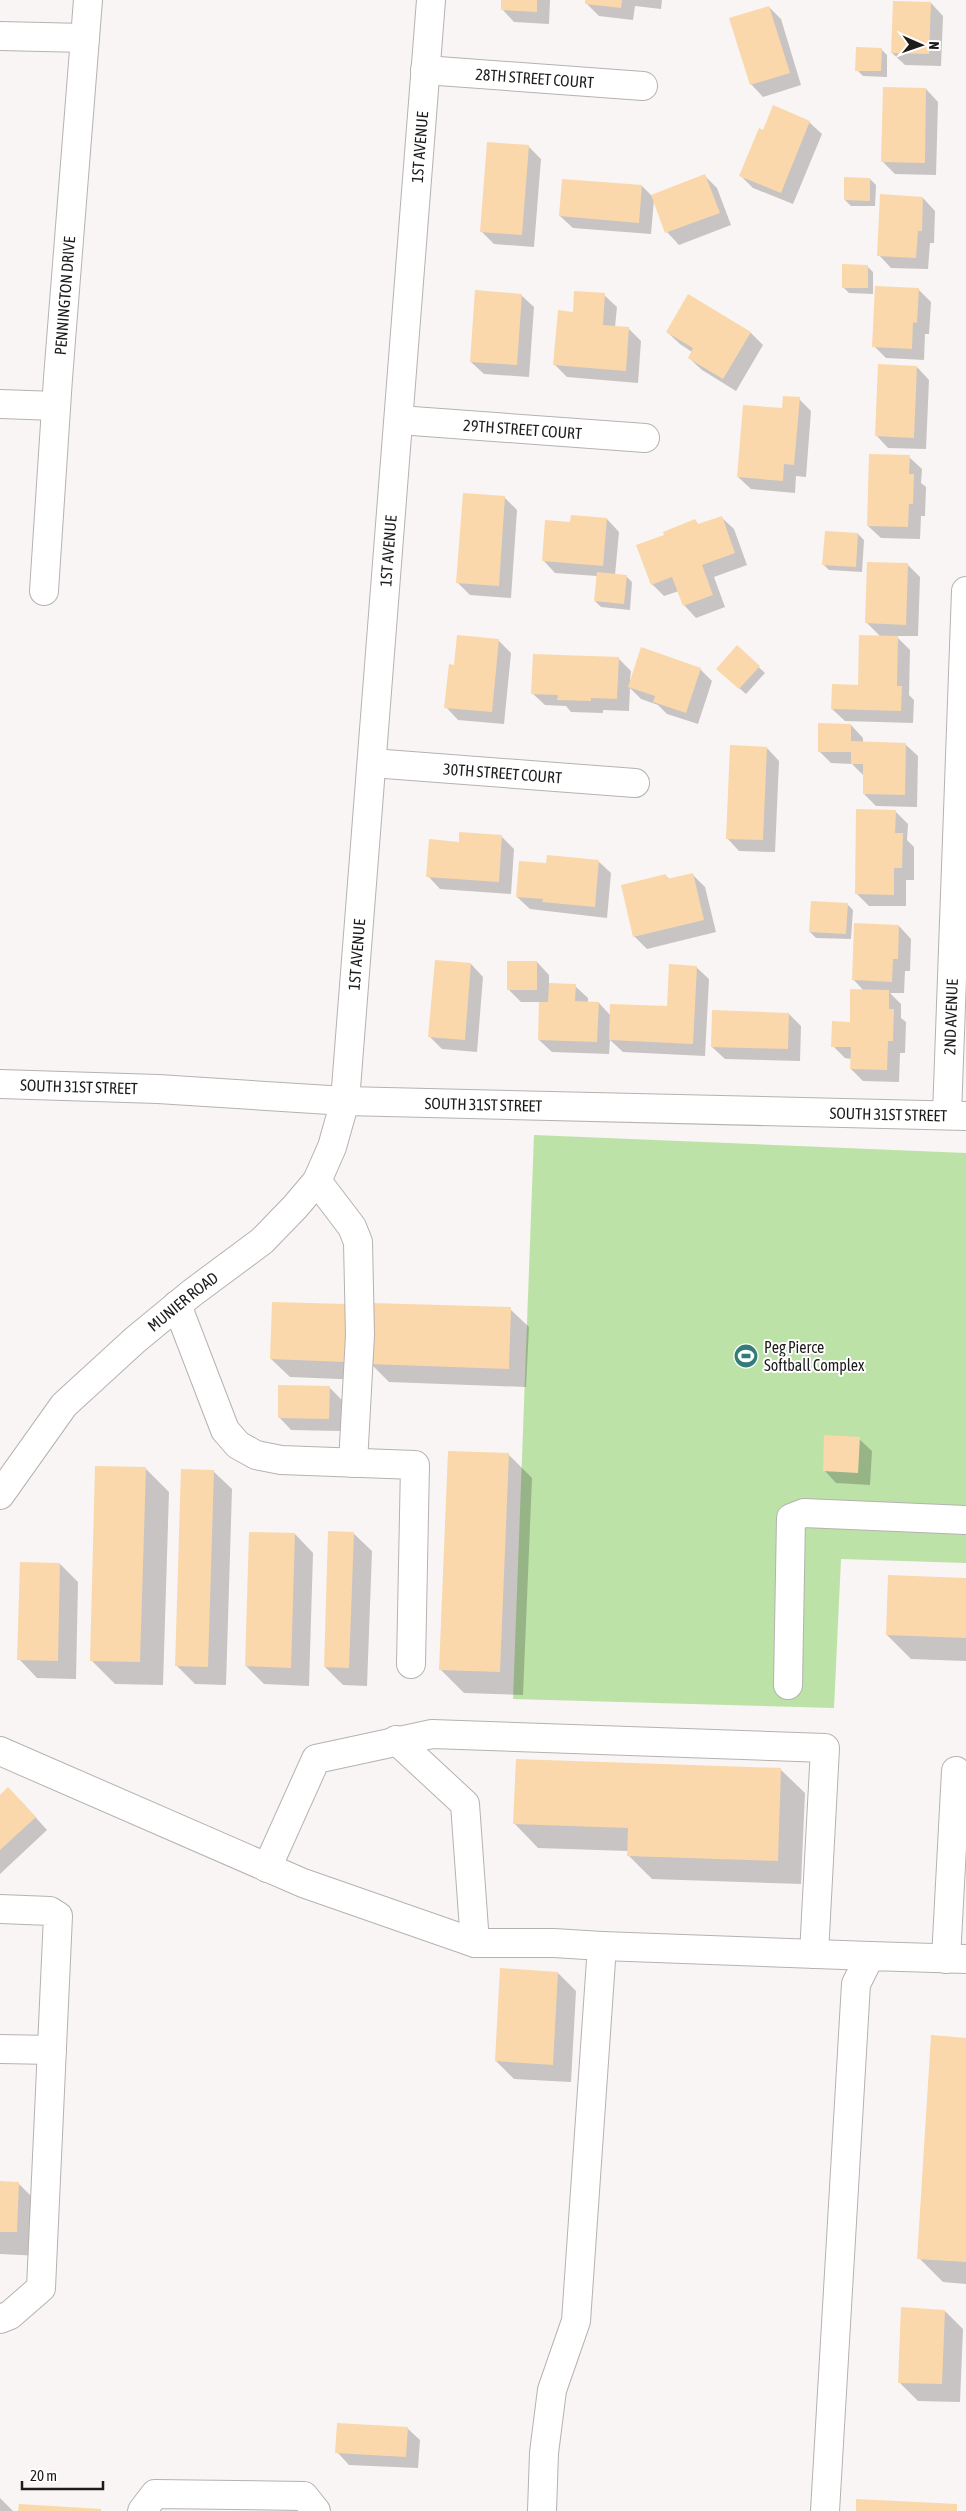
<svg xmlns="http://www.w3.org/2000/svg" width="966" height="2511" font-family="'Asap Condensed',sans-serif">
<rect width="100%" height="100%" fill="#f9f5f4"/>
<path fill="#bce2a7" d="M 534,1135 L 966,1153 L 966,1563 L 841,1559 L 834,1708 L 513,1699 Z"/>
<path fill="#0003" d="M 503,0 L 550,0 L 549,24 L 514,22 L 502,9 Z
M 587,0 L 662,0 L 661,9 L 635,6 L 633,20 L 599,16 L 586,3 Z
M 931,3 L 943,16 L 941,66 L 905,65 L 892,53 Z
M 769,7 L 781,19 L 801,85 L 763,97 L 751,84 Z
M 881,49 L 887,55 L 887,77 L 863,76 L 857,70 Z
M 926,89 L 938,102 L 936,175 L 895,174 L 882,161 Z
M 809,122 L 822,134 L 793,204 L 753,188 L 741,176 L 764,132 Z
M 528,146 L 541,159 L 534,247 L 494,244 L 482,232 Z
M 705,176 L 717,188 L 731,225 L 679,245 L 667,232 L 654,200 L 651,234 L 573,228 L 560,216 L 642,186 L 652,196 Z
M 870,179 L 876,185 L 875,206 L 851,206 L 845,200 Z
M 923,198 L 935,211 L 934,243 L 930,243 L 928,269 L 891,268 L 879,255 Z
M 867,266 L 873,272 L 873,294 L 849,293 L 843,287 Z
M 918,289 L 931,302 L 929,334 L 925,334 L 924,360 L 886,358 L 874,346 Z
M 521,295 L 534,307 L 529,377 L 484,374 L 471,362 Z
M 604,295 L 617,307 L 615,327 L 629,329 L 641,341 L 638,383 L 567,377 L 555,365 L 574,313 Z
M 689,296 L 751,333 L 763,345 L 736,391 L 702,370 L 689,358 L 692,352 L 680,344 L 667,332 Z
M 917,367 L 929,380 L 926,449 L 888,448 L 876,435 Z
M 799,399 L 811,411 L 806,477 L 796,476 L 795,493 L 751,489 L 738,477 L 783,409 Z
M 909,457 L 922,469 L 921,483 L 926,487 L 925,516 L 921,516 L 920,539 L 881,538 L 868,526 Z
M 504,497 L 517,510 L 511,598 L 470,595 L 458,583 Z
M 721,517 L 734,529 L 747,565 L 714,577 L 725,607 L 696,618 L 684,605 L 679,591 L 664,596 L 652,584 L 666,535 L 695,521 L 699,525 Z
M 607,519 L 619,532 L 615,575 L 626,576 L 632,582 L 630,610 L 601,607 L 595,601 L 597,576 L 555,573 L 543,560 Z
M 858,534 L 864,540 L 862,572 L 829,570 L 823,564 Z
M 907,564 L 920,577 L 918,636 L 896,636 L 910,650 L 909,695 L 914,700 L 913,723 L 845,721 L 832,709 L 859,686 L 881,637 L 867,623 Z
M 498,640 L 511,653 L 504,724 L 458,720 L 446,707 L 455,667 Z
M 737,647 L 765,673 L 746,694 L 724,675 Z
M 618,658 L 631,671 L 630,680 L 700,669 L 712,681 L 698,724 L 667,714 L 658,705 L 641,699 L 630,688 L 629,711 L 603,710 L 603,713 L 571,712 L 566,706 L 545,705 L 532,693 Z
M 851,725 L 863,738 L 863,743 L 905,744 L 918,756 L 917,807 L 876,806 L 864,794 L 864,776 L 852,764 L 831,763 L 819,751 Z
M 767,748 L 779,761 L 775,852 L 739,851 L 727,838 Z
M 895,811 L 908,824 L 907,840 L 914,847 L 914,880 L 906,880 L 906,906 L 869,906 L 856,893 Z
M 501,836 L 514,849 L 511,894 L 440,889 L 428,876 L 460,843 Z
M 598,861 L 611,873 L 607,918 L 530,909 L 517,897 L 547,864 Z
M 693,875 L 705,887 L 716,932 L 647,949 L 634,936 L 666,876 L 670,880 Z
M 847,904 L 853,910 L 851,939 L 816,938 L 810,932 Z
M 899,926 L 911,939 L 910,971 L 905,971 L 904,993 L 890,993 L 901,1004 L 901,1018 L 906,1022 L 905,1053 L 900,1053 L 899,1082 L 863,1081 L 851,1069 L 851,1059 L 845,1058 L 833,1046 L 851,1023 L 864,991 L 853,979 Z
M 436,961 L 471,964 L 483,977 L 477,1052 L 442,1049 L 429,1036 Z
M 537,962 L 549,975 L 549,985 L 575,986 L 588,998 L 588,1003 L 599,1003 L 611,1016 L 668,1008 L 696,967 L 709,979 L 705,1056 L 623,1052 L 610,1040 L 609,1054 L 552,1052 L 539,1040 L 541,1002 L 521,1002 L 508,989 Z
M 789,1014 L 801,1026 L 800,1061 L 725,1059 L 712,1047 Z
M 346,1305 L 363,1380 L 290,1377 L 271,1359 Z
M 510,1309 L 529,1327 L 526,1387 L 389,1382 L 371,1364 Z
M 329,1387 L 342,1400 L 341,1431 L 291,1430 L 279,1417 Z
M 859,1439 L 872,1451 L 870,1485 L 836,1483 L 824,1470 Z
M 508,1454 L 532,1478 L 523,1695 L 464,1693 L 440,1669 Z
M 145,1468 L 169,1492 L 163,1685 L 115,1684 L 91,1660 Z
M 213,1471 L 232,1489 L 226,1685 L 195,1684 L 177,1666 Z
M 353,1533 L 372,1551 L 367,1686 L 343,1685 L 325,1667 Z
M 295,1534 L 313,1553 L 309,1686 L 264,1684 L 246,1666 Z
M 60,1564 L 78,1582 L 76,1679 L 37,1678 L 19,1659 Z
M 966,1579 L 966,1661 L 911,1659 L 887,1635 Z
M 781,1770 L 805,1793 L 801,1884 L 652,1879 L 628,1855 L 628,1851 L 538,1848 L 515,1824 Z
M 0,1797 L 21,1801 L 47,1830 L 0,1874 Z
M 558,1973 L 576,1991 L 571,2082 L 514,2079 L 496,2061 Z
M 966,2039 L 966,2284 L 943,2282 L 919,2258 Z
M 0,2183 L 18,2183 L 42,2207 L 41,2256 L 0,2254 Z
M 945,2311 L 963,2329 L 960,2402 L 918,2401 L 899,2382 Z
M 407,2428 L 420,2440 L 418,2468 L 349,2465 L 337,2452 Z
M 0,2498 L 13,2511 L 0,2511 Z"/>
<path fill="#fad8ab" d="M 501,0 L 537,0 L 537,12 L 501,10 Z
M 585,0 L 622,0 L 621,8 L 585,4 Z
M 893,1 L 931,2 L 929,54 L 891,53 Z
M 769,6 L 790,73 L 750,85 L 729,18 Z
M 856,47 L 882,48 L 881,71 L 855,71 Z
M 883,87 L 926,88 L 925,163 L 881,162 Z
M 773,105 L 810,121 L 781,193 L 739,176 L 759,128 L 763,130 Z
M 487,142 L 529,145 L 522,235 L 480,232 Z
M 705,174 L 720,213 L 665,233 L 651,195 Z
M 844,177 L 870,178 L 870,201 L 844,200 Z
M 562,179 L 642,185 L 639,223 L 559,216 Z
M 880,194 L 923,197 L 922,231 L 918,231 L 916,258 L 877,256 Z
M 842,264 L 868,265 L 868,288 L 842,288 Z
M 875,286 L 919,288 L 917,323 L 913,322 L 912,349 L 872,347 Z
M 475,290 L 522,294 L 517,365 L 470,362 Z
M 574,291 L 605,293 L 603,325 L 629,327 L 626,371 L 553,365 L 558,310 L 573,312 Z
M 688,294 L 751,332 L 723,379 L 688,358 L 693,348 L 666,332 Z
M 878,364 L 917,366 L 914,438 L 875,436 Z
M 783,396 L 800,397 L 794,465 L 784,464 L 783,481 L 737,477 L 743,405 L 782,408 Z
M 869,454 L 910,455 L 909,474 L 914,474 L 913,504 L 909,504 L 908,527 L 867,526 Z
M 463,493 L 505,496 L 499,586 L 456,583 Z
M 571,515 L 607,518 L 603,566 L 542,561 L 545,520 L 570,522 Z
M 722,516 L 735,553 L 702,565 L 713,595 L 683,606 L 672,577 L 651,585 L 636,545 L 664,535 L 663,532 L 695,519 L 698,524 Z
M 825,531 L 858,533 L 856,567 L 822,565 Z
M 867,562 L 908,563 L 906,625 L 865,623 Z
M 597,572 L 627,575 L 624,604 L 594,601 Z
M 457,635 L 499,639 L 492,712 L 444,708 L 449,664 L 454,665 Z
M 859,635 L 898,636 L 897,686 L 902,686 L 901,711 L 831,709 L 832,684 L 858,685 Z
M 737,645 L 760,666 L 739,689 L 716,669 Z
M 641,647 L 701,668 L 686,713 L 653,702 L 655,696 L 628,687 Z
M 533,654 L 619,657 L 617,699 L 591,698 L 591,701 L 557,700 L 558,695 L 531,694 Z
M 818,723 L 851,724 L 851,741 L 906,743 L 905,795 L 863,794 L 863,764 L 851,764 L 851,752 L 818,752 Z
M 730,745 L 767,747 L 763,840 L 726,839 Z
M 856,809 L 896,810 L 895,833 L 903,833 L 902,868 L 894,868 L 894,895 L 855,894 Z
M 459,832 L 502,835 L 499,882 L 426,877 L 429,839 L 459,842 Z
M 547,855 L 599,860 L 595,907 L 542,902 L 543,899 L 516,897 L 519,861 L 546,863 Z
M 693,873 L 704,920 L 633,937 L 621,885 L 666,874 L 667,879 Z
M 811,901 L 848,903 L 846,934 L 809,932 Z
M 854,923 L 899,925 L 898,959 L 893,959 L 892,982 L 852,980 Z
M 435,960 L 471,963 L 465,1040 L 428,1037 Z
M 507,961 L 537,961 L 537,990 L 507,990 Z
M 669,964 L 697,966 L 693,1044 L 609,1040 L 610,1004 L 667,1006 Z
M 549,983 L 576,984 L 575,1001 L 599,1002 L 597,1042 L 538,1040 L 539,1002 L 548,1002 Z
M 850,989 L 889,990 L 889,1009 L 894,1009 L 893,1041 L 888,1041 L 887,1070 L 850,1069 L 851,1047 L 831,1047 L 832,1021 L 850,1022 Z
M 712,1010 L 789,1013 L 788,1049 L 711,1047 Z
M 272,1302 L 346,1304 L 345,1362 L 270,1359 Z
M 371,1303 L 511,1307 L 509,1369 L 369,1364 Z
M 278,1385 L 330,1386 L 329,1419 L 278,1418 Z
M 824,1435 L 860,1437 L 858,1473 L 823,1471 Z
M 448,1451 L 509,1453 L 500,1672 L 439,1670 Z
M 95,1466 L 146,1467 L 140,1662 L 90,1661 Z
M 181,1469 L 214,1470 L 208,1667 L 175,1666 Z
M 328,1531 L 354,1532 L 349,1668 L 324,1667 Z
M 249,1532 L 295,1533 L 291,1668 L 245,1666 Z
M 20,1562 L 60,1563 L 58,1661 L 17,1660 Z
M 888,1575 L 966,1578 L 966,1638 L 886,1635 Z
M 516,1759 L 781,1768 L 778,1861 L 627,1856 L 628,1828 L 513,1824 Z
M 8,1787 L 36,1817 L 0,1850 L 0,1795 Z
M 500,1968 L 558,1972 L 553,2065 L 495,2061 Z
M 931,2035 L 966,2038 L 966,2262 L 917,2259 Z
M 0,2181 L 19,2182 L 17,2232 L 0,2232 Z
M 901,2307 L 945,2310 L 942,2384 L 898,2383 Z
M 337,2423 L 408,2427 L 406,2457 L 335,2453 Z
M 856,2499 L 957,2504 L 957,2511 L 856,2511 Z
M 19,2504 L 101,2509 L 101,2511 L 18,2511 Z"/>
<g fill="none" stroke-linecap="round" stroke-linejoin="round">
<defs>
<g id="minor">
<path d="M 0,36 L 85,38"/>
<path id="s1" d="M 425,70 L 643,86"/>
<path d="M 0,404 L 56,406"/>
<path id="s2" d="M 399,420 L 645,438"/>
<path id="s3" d="M 44,591 L 58,378 L 88,0"/>
<path id="s4" d="M 372,763 L 635,783"/>
<path id="s5" d="M 0,1084 L 158,1089 L 345,1101 L 966,1116"/>
<path id="s6" d="M 947,1115 L 966,591"/>
<path d="M 317,1181 L 352,1227 L 358,1242 L 360,1335 L 353,1463"/>
<path d="M 177,1305 L 225,1430 L 238,1445 L 256,1455 L 281,1460 L 415,1465 L 411,1664"/>
<path id="s7" d="M 0,1495 L 64,1405 L 135,1340 L 192,1293 L 262,1241 L 295,1207 L 317,1181 L 332,1147 L 345,1101 L 431,0"/>
<path d="M 788,1685 L 791,1518 L 804,1513 L 966,1520"/>
<path d="M 396,1740 L 465,1804 L 475,1943"/>
<path d="M 0,1751 L 303,1883 L 475,1943 L 554,1943 L 602,1946 L 576,2321 L 552,2390 L 544,2453 L 542,2511"/>
<path d="M 267,1868 L 316,1759 L 432,1734 L 825,1748 L 814,1954"/>
<path d="M 0,1909 L 50,1911 L 58,1916 L 41,2288 L 10,2315 L 0,2319"/>
<path d="M 602,1946 L 870,1956"/>
<path d="M 946,1959 L 956,1771"/>
<path d="M 0,2049 L 52,2050"/>
<path d="M 142,2511 L 155,2494 L 304,2496 L 316,2511"/>
<path d="M 825,2511 L 856,1984 L 870,1956 L 966,1959"/>
</g>
</defs>
<use href="#minor" stroke="#b5b2b0" stroke-width="30"/>
<use href="#minor" stroke="#fff" stroke-width="28"/>
</g>
<defs>
<symbol id="stadium-disc" viewBox="-11 -11 22 22"><circle r="9.5" fill="#347c78" stroke="#fff"/><path d="M0-5a6.5 5 0 1 0 0 10a6.5 5 0 1 0 0-10ZM-3.5-1.8h7v3.6h-7Z" fill="#fff"/></symbol>
</defs>
<g fill-rule="evenodd">
<use href="#stadium-disc" x="732" y="1342" width="28" height="28"/>
</g>
<g text-anchor="middle" dominant-baseline="central" stroke-width="4" stroke-linejoin="round" paint-order="stroke">
<g font-size="16" fill="#1d1c1b" stroke="#fff">
<text stroke="none"><textPath href="#s1" startOffset="110">28TH STREET COURT</textPath></text>
<text stroke="none"><textPath href="#s7" startOffset="1491">1ST AVENUE</textPath></text>
<text stroke="none"><textPath href="#s3" startOffset="296">PENNINGTON DRIVE</textPath></text>
<text stroke="none"><textPath href="#s2" startOffset="124">29TH STREET COURT</textPath></text>
<text stroke="none"><textPath href="#s7" startOffset="1086">1ST AVENUE</textPath></text>
<text stroke="none"><textPath href="#s4" startOffset="131">30TH STREET COURT</textPath></text>
<text stroke="none"><textPath href="#s7" startOffset="681">1ST AVENUE</textPath></text>
<text stroke="none"><textPath href="#s6" startOffset="98">2ND AVENUE</textPath></text>
<text stroke="none"><textPath href="#s5" startOffset="79">SOUTH 31ST STREET</textPath></text>
<text stroke="none"><textPath href="#s5" startOffset="484">SOUTH 31ST STREET</textPath></text>
<text stroke="none"><textPath href="#s5" startOffset="889">SOUTH 31ST STREET</textPath></text>
<text stroke="none"><textPath href="#s7" startOffset="268">MUNIER ROAD</textPath></text>
</g>
<g font-size="16" fill="#1d1c1b" stroke="#fff" text-anchor="start">
<text x="764" y="1347">Peg Pierce<tspan x="764" dy="18">Softball Complex</tspan></text>
</g>
</g>
<g transform="translate(921 45) rotate(92)" stroke="#ffffff" stroke-width="4" paint-order="stroke">
<path d="M0-4L9 19L0 12L-9 19Z" fill="#1d1c1b"/>
<text y="-8" font-size="14" font-weight="bold" text-anchor="middle" fill="#1d1c1b">N</text>
</g>
<path d="M22 2481v8h81v-8" fill="none" stroke="#1d1c1b" stroke-width="2.5"/>
<text x="30" y="2481" font-size="15" fill="#1d1c1b" stroke="#ffffff" stroke-width="4" paint-order="stroke">20 m</text>
</svg>
